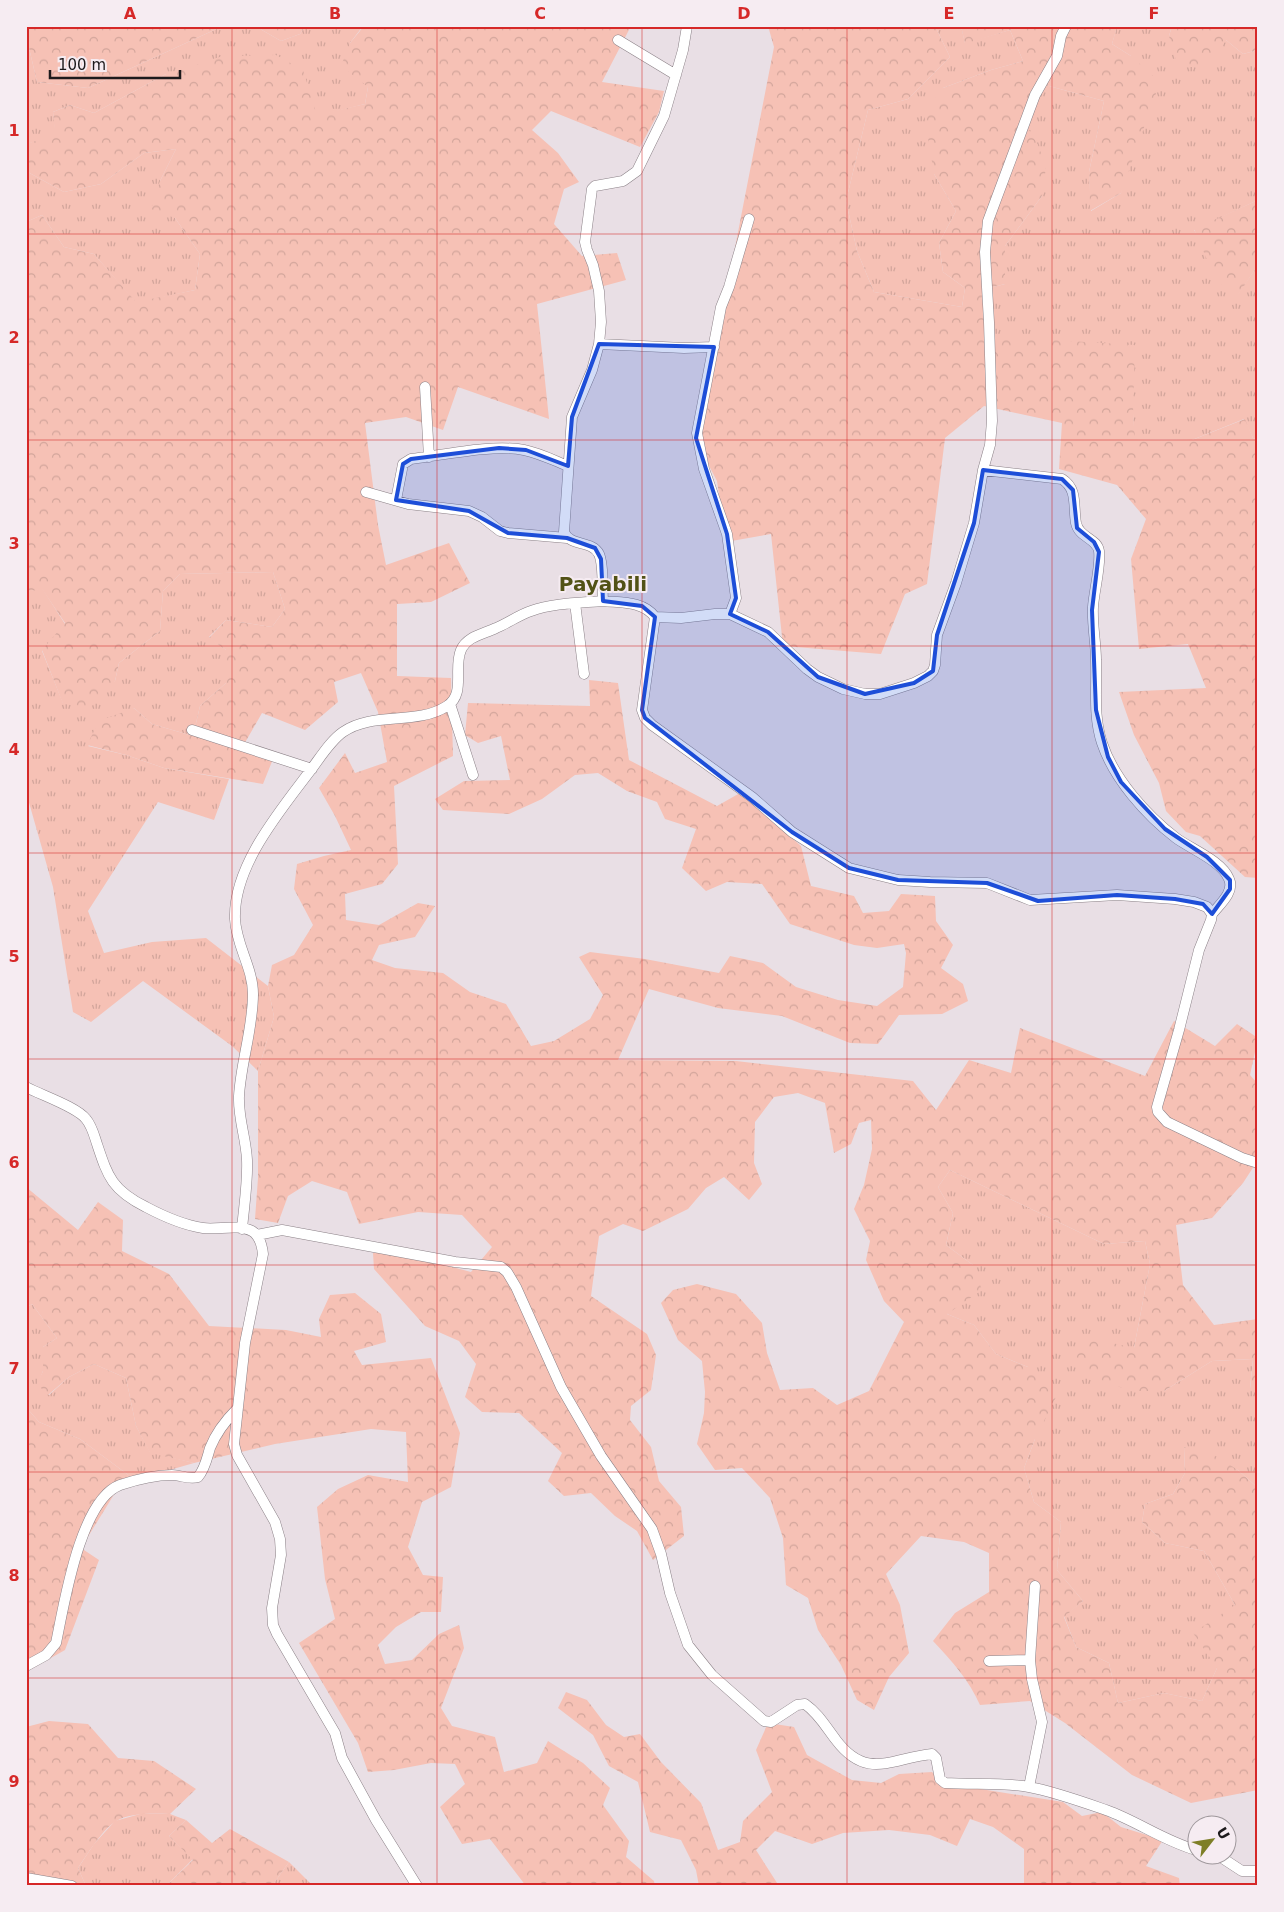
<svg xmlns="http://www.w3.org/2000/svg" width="1284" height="1912" font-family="'DejaVu Sans',sans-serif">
<defs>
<pattern id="grass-tufts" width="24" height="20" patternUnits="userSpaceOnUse" patternTransform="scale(1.25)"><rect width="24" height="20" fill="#f6c1b5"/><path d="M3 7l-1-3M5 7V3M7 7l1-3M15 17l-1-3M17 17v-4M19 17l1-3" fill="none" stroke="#d2a59b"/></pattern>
<pattern id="forest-crowns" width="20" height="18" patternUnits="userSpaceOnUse" patternTransform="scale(1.25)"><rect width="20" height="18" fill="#f6c1b5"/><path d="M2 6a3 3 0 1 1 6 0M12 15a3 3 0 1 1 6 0" fill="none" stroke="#d2a59b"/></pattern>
</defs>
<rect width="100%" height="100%" fill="#e9dfe5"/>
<path fill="url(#grass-tufts)" d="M 223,26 L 255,26 L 281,41 L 300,34 L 305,26 L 363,26 L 350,43 L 368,87 L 365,104 L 317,116 L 166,74 L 94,113 L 70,105 L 53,112 L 56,136 L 30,143 L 26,149 L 26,35 L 37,82 L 88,88 Z
M 935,26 L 961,26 L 965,43 L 1010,30 L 1023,61 L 991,70 L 943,88 L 934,174 L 956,211 L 939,243 L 943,272 L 965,288 L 962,307 L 874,292 L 857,251 L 846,201 L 868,110 L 908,99 L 950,57 Z
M 1117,26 L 1172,26 L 1169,36 L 1226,40 L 1243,54 L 1258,50 L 1258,200 L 1194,230 L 1238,294 L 1258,265 L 1258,440 L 1253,438 L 1244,419 L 1192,440 L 1134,439 L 1133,414 L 985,337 L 982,290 L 1005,284 L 1005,246 L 1042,196 L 1023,120 L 1038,83 L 1104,101 L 1089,172 L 1091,211 L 1121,193 L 1131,56 L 1112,44 Z
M 176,149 L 160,181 L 175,218 L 200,254 L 195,290 L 136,303 L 94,254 L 64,247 L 42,215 L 26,222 L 26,171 L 64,192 L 101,184 L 144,153 Z
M 273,572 L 285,609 L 272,627 L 226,620 L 209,637 L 226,650 L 226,683 L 200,706 L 193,736 L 152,724 L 134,708 L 88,746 L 126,755 L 164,768 L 229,779 L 214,820 L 158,802 L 88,911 L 104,953 L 152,942 L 206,938 L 268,986 L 274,1017 L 258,1071 L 232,1046 L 143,981 L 91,1022 L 73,1012 L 53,887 L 26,792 L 26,592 L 42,588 L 65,624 L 42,651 L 63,703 L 115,681 L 119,663 L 160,631 L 163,591 L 180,574 Z
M 950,1170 L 1104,1244 L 1145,1241 L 1150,1264 L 1134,1348 L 1164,1391 L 1212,1361 L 1253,1359 L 1250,1388 L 1258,1391 L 1258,1488 L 1238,1470 L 1184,1447 L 1185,1473 L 1173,1494 L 1145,1504 L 1142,1522 L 1165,1543 L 1204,1551 L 1235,1605 L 1217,1668 L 1202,1701 L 1164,1693 L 1118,1703 L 1109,1663 L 1076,1647 L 1064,1616 L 1083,1601 L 1057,1570 L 1061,1522 L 1034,1502 L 1024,1468 L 1035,1439 L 1028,1367 L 996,1354 L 974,1325 L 947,1314 L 973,1265 L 946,1245 L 953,1213 L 938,1187 Z
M 32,1304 L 57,1338 L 43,1347 L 43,1371 L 38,1384 L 49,1395 L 69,1377 L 94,1364 L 126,1378 L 136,1426 L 150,1452 L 194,1463 L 135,1480 L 80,1439 L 39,1422 L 26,1407 L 26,1308 Z
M 140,1814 L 170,1814 L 186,1820 L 169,1836 L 193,1859 L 166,1886 L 86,1886 L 78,1868 L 94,1844 L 115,1821 Z
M 289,1862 L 313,1886 L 265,1886 L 274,1883 Z"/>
<path fill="url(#forest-crowns)" d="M 26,26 L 223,26 L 88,88 L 37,82 L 26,35 Z
M 255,26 L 305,26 L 300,34 L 281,41 Z
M 364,26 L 631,26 L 602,82 L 664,91 L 659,112 L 640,147 L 551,111 L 532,130 L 558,153 L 579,182 L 564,189 L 554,224 L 582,256 L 617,253 L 626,280 L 537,304 L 549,419 L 458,387 L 443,430 L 406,417 L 365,423 L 378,525 L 386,565 L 449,543 L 470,583 L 431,602 L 397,604 L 397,676 L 451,678 L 453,756 L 394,786 L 398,864 L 382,884 L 345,894 L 346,920 L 379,925 L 418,903 L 435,906 L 415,937 L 379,945 L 372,960 L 395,968 L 443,973 L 470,992 L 506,1004 L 531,1046 L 554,1041 L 590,1019 L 603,995 L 579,957 L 590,952 L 645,959 L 719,973 L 730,956 L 763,963 L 796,987 L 838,1000 L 877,1006 L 903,987 L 906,953 L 904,944 L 877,948 L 854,945 L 790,924 L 762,884 L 727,882 L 706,891 L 682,868 L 696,829 L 665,819 L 657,802 L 627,791 L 598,773 L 575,775 L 542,799 L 509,814 L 443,810 L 435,799 L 464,781 L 510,780 L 501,736 L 478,743 L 465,735 L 468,703 L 590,706 L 589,680 L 618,683 L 629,760 L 717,806 L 740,793 L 801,846 L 811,886 L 854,896 L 863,913 L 889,911 L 901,894 L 935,896 L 936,921 L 953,945 L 941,968 L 963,984 L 968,1001 L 942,1014 L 899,1015 L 878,1044 L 850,1043 L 782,1016 L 718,1008 L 649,989 L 618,1060 L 736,1061 L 913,1081 L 936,1110 L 969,1060 L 1011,1073 L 1020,1028 L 1145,1076 L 1174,1021 L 1215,1046 L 1237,1024 L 1258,1038 L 1250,1075 L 1258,1084 L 1258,1160 L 1243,1183 L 1212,1218 L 1176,1225 L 1183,1285 L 1214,1325 L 1258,1319 L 1258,1391 L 1250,1389 L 1253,1359 L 1212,1361 L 1164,1391 L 1131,1391 L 1087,1375 L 1073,1350 L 1086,1337 L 1134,1348 L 1150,1264 L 1145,1241 L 1104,1244 L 950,1170 L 938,1187 L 953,1213 L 946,1245 L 973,1265 L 982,1290 L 947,1314 L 974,1325 L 996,1354 L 1028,1367 L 1056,1397 L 1035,1439 L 1024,1468 L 1034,1502 L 1061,1522 L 1057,1570 L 1083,1601 L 1064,1617 L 1076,1647 L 1109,1663 L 1118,1703 L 1164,1693 L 1202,1701 L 1217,1668 L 1193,1633 L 1235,1605 L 1204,1551 L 1165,1543 L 1142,1522 L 1145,1504 L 1173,1494 L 1185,1473 L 1184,1447 L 1206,1450 L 1238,1470 L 1258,1488 L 1258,1790 L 1191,1803 L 1132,1775 L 1065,1723 L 1030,1701 L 980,1705 C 969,1680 952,1661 933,1641 L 955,1613 L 989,1592 L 989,1553 L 964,1542 L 921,1536 L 886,1574 L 900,1605 L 909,1653 L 889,1677 L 874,1710 L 857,1700 L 841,1665 L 818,1630 L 808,1598 L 786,1585 L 783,1538 L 770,1498 L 742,1468 L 715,1470 L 697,1444 L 704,1413 L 705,1392 L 702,1361 L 678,1340 L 661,1303 L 673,1290 L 697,1284 L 736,1294 L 762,1323 L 767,1353 L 780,1390 L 813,1388 L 837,1405 L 869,1391 L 904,1322 L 884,1301 L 866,1260 L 870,1241 L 854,1209 L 864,1185 L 872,1149 L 871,1120 L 859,1123 L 851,1144 L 834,1153 L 825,1103 L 798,1093 L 774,1097 L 755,1122 L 754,1163 L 762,1184 L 749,1200 L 724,1177 L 706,1188 L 688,1209 L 643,1231 L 623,1224 L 599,1236 L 591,1296 L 647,1334 L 656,1355 L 651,1390 L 631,1406 L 630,1420 L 651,1447 L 659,1481 L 681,1507 L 684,1536 L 653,1560 L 637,1531 L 615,1516 L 591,1493 L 564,1496 L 548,1481 L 562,1453 L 519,1413 L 482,1412 L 465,1397 L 476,1364 L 459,1341 L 425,1326 L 374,1269 L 373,1253 L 397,1252 L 471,1272 L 492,1247 L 462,1215 L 418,1212 L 359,1224 L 347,1192 L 312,1181 L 288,1196 L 278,1223 L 255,1219 L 258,1178 L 258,1071 L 274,1017 L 268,986 L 272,965 L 294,955 L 313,925 L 294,889 L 297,864 L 324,856 L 351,850 L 335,816 L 319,788 L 345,753 L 355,773 L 387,762 L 378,712 L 361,673 L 334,682 L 338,702 L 305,730 L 262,713 L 243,746 L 273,759 L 263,784 L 164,768 L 126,755 L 87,745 L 99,721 L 134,708 L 152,724 L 193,736 L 200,706 L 226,683 L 226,650 L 209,638 L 226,620 L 272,627 L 285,609 L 273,572 L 180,574 L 163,591 L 160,631 L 119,663 L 115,681 L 91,707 L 63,704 L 42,650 L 65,623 L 42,589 L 26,592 L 26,222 L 42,215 L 64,247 L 94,254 L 136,302 L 195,290 L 200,254 L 175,218 L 151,209 L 160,181 L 176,149 L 144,153 L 101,184 L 64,192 L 26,171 L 26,149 L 29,143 L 55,135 L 53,112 L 70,105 L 94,113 L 166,74 L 223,56 L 276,55 L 303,70 L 317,115 L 365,104 L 368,87 L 341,66 L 350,43 Z
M 768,26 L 935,26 L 950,57 L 908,99 L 868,110 L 846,201 L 857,251 L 874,292 L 962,307 L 965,288 L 943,272 L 939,243 L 956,211 L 934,174 L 924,114 L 943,88 L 991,70 L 1023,61 L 1010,30 L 965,44 L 961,26 L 1119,26 L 1117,27 L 1112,44 L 1131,56 L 1160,82 L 1121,193 L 1090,211 L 1089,172 L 1104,101 L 1038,83 L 1023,120 L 1038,145 L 1046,167 L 1042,196 L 1005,246 L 1005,284 L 982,290 L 985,336 L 1135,345 L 1133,414 L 1135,439 L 1192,440 L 1245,419 L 1253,438 L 1258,440 L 1258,878 L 1245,877 L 1200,836 L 1186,832 L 1166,811 L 1159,783 L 1134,735 L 1119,692 L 1206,688 L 1188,644 L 1139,649 L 1131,559 L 1146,519 L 1117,485 L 1059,469 L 1062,423 L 984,406 L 945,438 L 927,584 L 905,594 L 881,654 L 783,646 L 771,534 L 726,542 L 717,481 L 697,443 L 774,47 Z
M 1172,26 L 1258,26 L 1258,50 L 1243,54 L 1226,40 L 1209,67 L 1178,67 L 1169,36 Z
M 1258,200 L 1258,265 L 1238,295 L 1216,281 L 1194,229 Z
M 26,1187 L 78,1230 L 98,1202 L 123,1220 L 122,1251 L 169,1274 L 209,1326 L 286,1330 L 321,1337 L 319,1319 L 330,1295 L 355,1293 L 381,1314 L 386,1342 L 354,1351 L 362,1365 L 431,1358 L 460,1433 L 451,1487 L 422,1502 L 408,1547 L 423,1575 L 443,1577 L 441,1612 L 421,1612 L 396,1627 L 378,1645 L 385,1664 L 412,1660 L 439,1634 L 459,1625 L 464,1648 L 441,1708 L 452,1726 L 495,1737 L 504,1772 L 537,1763 L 548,1741 L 583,1763 L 610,1788 L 603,1805 L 629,1841 L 626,1857 L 654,1881 L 655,1886 L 526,1886 L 490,1839 L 462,1844 L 440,1807 L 465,1784 L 455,1764 L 431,1763 L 394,1770 L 368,1772 L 358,1743 L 299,1643 L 335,1619 L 325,1579 L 317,1507 L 338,1489 L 368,1475 L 408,1482 L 406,1432 L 371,1429 L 275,1444 L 194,1463 L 150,1453 L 136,1426 L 126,1378 L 94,1364 L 69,1377 L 48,1395 L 37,1384 L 43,1371 L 43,1347 L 57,1338 L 32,1304 L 26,1308 Z
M 26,1407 L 39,1422 L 80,1439 L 135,1480 L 118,1488 L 81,1548 L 99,1560 L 65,1650 L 26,1672 Z
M 566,1692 L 587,1700 L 606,1725 L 624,1737 L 640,1734 L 661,1762 L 701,1803 L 718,1850 L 740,1842 L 743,1821 L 772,1792 L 756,1750 L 768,1723 L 794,1727 L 807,1755 L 852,1780 L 881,1783 L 899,1774 L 932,1772 L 943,1783 L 1063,1802 L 1082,1816 L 1102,1812 L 1121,1827 L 1163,1840 L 1146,1866 L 1179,1878 L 1180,1886 L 1027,1886 L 1024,1883 L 1024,1849 L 993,1827 L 970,1819 L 957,1846 L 930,1835 L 889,1830 L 843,1833 L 812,1844 L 775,1831 L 756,1850 L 779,1886 L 699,1886 L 696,1870 L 681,1840 L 650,1832 L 638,1782 L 609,1766 L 593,1735 L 558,1708 Z
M 49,1721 L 88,1724 L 118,1758 L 154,1761 L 196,1789 L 170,1814 C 153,1814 130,1812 115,1822 C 102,1830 87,1855 78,1868 L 86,1886 L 26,1886 L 26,1727 Z
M 186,1820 L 212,1843 L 230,1829 L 289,1862 L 274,1883 L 265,1886 L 166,1886 L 193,1860 L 169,1836 Z"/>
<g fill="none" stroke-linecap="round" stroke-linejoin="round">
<defs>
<path id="minor" d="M 687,26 L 683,50 L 664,116 L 637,171 L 623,181 L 595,186 L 592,189 L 585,242 L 587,250 L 593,265 L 599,291 L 601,322 L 599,344 L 592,370 L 572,417 L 564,532 C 570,547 592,540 599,554 C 604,565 602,588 603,601 C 622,603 643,601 655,617 L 642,710 L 645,718 L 652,725 L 752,797 L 792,832 L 849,868 L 898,880 L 930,882 L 987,883 L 1030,900 L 1117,895 L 1175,899 L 1194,902 L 1207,907 L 1212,914 L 1211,920 L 1199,950 L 1179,1030 L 1157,1107 L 1158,1112 L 1167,1122 L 1242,1158 L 1258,1163
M 618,40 L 676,75
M 599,344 L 684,348 L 714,347
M 425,387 L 429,457
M 983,470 L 1062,479 C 1078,489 1073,506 1076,523 C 1079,538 1097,538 1099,551 C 1101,566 1094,591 1093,607 C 1092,625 1096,643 1096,660 C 1097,689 1093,716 1102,743 C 1114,779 1146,815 1176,838 C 1191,849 1222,861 1229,879 C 1235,892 1219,905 1212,914
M 366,492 L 408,504 L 469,511 L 482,517 L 500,531 L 508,533 L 567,538
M 396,500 L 403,464 L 411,459 C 444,455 492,444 524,450 C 539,453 553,460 568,466
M 575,603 L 584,674
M 730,614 L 736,598 L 727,534 L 704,469 L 697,433 L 721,307 L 729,287 L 749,219
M 655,617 L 681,618 L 715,614 L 730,614 L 768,632 L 807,669 L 818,677 L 843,689 L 865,694 L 880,694 L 914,683 L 928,676 L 933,671 L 935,665 L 937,635 L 956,583 L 974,523 L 983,470 L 990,445 L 992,421 L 989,322 L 985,252 L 988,221 L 1035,95 L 1057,56 L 1061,36 L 1066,26
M 450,704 L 473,775
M 192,730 L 312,769
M 26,1087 C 41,1095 77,1107 86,1119 C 92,1126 94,1135 97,1144 C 108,1177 112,1190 146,1207 C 163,1216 183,1225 203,1228 C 218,1230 238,1224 252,1231 C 260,1236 262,1245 263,1254 L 245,1343 L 234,1444 L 237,1455 L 275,1522 L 280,1539 L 281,1555 L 272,1608 L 273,1625 L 277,1634 L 335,1733 L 342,1758 L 376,1820 L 417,1886
M 242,1229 C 244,1206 248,1182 247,1160 C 246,1138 238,1118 239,1096 C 241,1062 253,1028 253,994 C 253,968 236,945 235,919 C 233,866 280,811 310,771 C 320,758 330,741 343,732 C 373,711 416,726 447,706 C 466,694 453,668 461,650 C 467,636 484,634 496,628 C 508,623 519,615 531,611 C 553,603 580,603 603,601
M 257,1235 L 282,1230 L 455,1262 L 501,1267 L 507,1272 L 516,1287 L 561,1387 L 601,1456 L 652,1529 L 661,1554 L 670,1593 L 688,1645 L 712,1675 L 764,1721 L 771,1722 L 797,1705 L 805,1704 C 818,1713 826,1727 836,1740 C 867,1781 892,1758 932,1754 L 936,1758 L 940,1779 L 945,1783 C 973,1785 1001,1782 1029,1787 C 1052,1791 1083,1802 1106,1810 C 1137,1821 1164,1841 1196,1850
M 989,1661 L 1030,1660
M 26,1666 L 46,1655 L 56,1643 C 64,1605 80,1500 120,1485 C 135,1480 156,1475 172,1475 C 181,1475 189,1480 198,1477 C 205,1469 207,1458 210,1448 C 216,1433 225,1421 237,1409
M 1029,1787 L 1042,1722 L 1032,1679 L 1030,1660 L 1035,1586
M 1216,1854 L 1242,1871 L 1258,1871
M 26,1878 L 72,1886"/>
</defs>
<use href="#minor" stroke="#8b8187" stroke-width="11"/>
<use href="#minor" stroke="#fff" stroke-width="10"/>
</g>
<path fill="#1d4ed8" fill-opacity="0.2" stroke="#1d4ed8" stroke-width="4" stroke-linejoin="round" d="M 599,344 L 714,347 L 696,438 L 727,534 L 736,598 L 730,614 L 768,632 L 818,677 L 865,694 L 914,683 L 933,671 L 937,635 L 974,523 L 983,470 L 1062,479 L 1073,490 L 1077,528 L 1094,542 L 1099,552 L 1092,610 L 1096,710 L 1108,757 L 1121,782 L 1165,829 L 1207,857 L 1230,880 L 1230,889 L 1212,914 L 1203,904 L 1175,899 L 1117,895 L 1038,901 L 987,883 L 898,880 L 849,868 L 792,832 L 645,718 L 642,710 L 655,617 L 642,606 L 603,601 L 601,559 L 595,548 L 567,538 L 508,533 L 469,511 L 396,500 L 403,464 L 411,459 L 499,448 L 526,450 L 568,466 L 572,417 Z"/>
<path fill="none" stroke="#d62828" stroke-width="1" stroke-opacity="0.55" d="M 232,26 L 232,1886M 437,26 L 437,1886M 642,26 L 642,1886M 847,26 L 847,1886M 1052,26 L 1052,1886M 26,234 L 1258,234M 26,440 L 1258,440M 26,646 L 1258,646M 26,853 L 1258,853M 26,1059 L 1258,1059M 26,1265 L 1258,1265M 26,1472 L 1258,1472M 26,1678 L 1258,1678"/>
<g text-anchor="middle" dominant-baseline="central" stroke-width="4" stroke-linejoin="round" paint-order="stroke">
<g font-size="20" font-weight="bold" fill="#525216" stroke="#f6ecf2">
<text x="603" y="584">Payabili</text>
</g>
</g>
<rect width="1284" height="1912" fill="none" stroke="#f6ecf2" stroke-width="55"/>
<g transform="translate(1212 1840) rotate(59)"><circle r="24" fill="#f6ecf2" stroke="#9f989c"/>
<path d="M0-4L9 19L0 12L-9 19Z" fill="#7e7f27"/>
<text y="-8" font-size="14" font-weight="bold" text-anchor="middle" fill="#1d1a1c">U</text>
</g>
<path d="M50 70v8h130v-8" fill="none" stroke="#1d1a1c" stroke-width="2.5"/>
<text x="58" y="70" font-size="15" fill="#1d1a1c" stroke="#f6ecf2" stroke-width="4" paint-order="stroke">100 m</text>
<rect x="28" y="28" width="1228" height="1856" fill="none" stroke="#d62828" stroke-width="2"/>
<g font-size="16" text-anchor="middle" font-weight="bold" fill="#d62828">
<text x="130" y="19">A</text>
<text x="335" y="19">B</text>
<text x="540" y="19">C</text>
<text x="744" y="19">D</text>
<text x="949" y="19">E</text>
<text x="1154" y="19">F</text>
<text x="14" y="136">1</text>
<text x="14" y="343">2</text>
<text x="14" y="549">3</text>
<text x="14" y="755">4</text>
<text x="14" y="962">5</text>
<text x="14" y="1168">6</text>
<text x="14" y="1374">7</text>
<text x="14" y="1581">8</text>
<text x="14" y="1787">9</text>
</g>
</svg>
